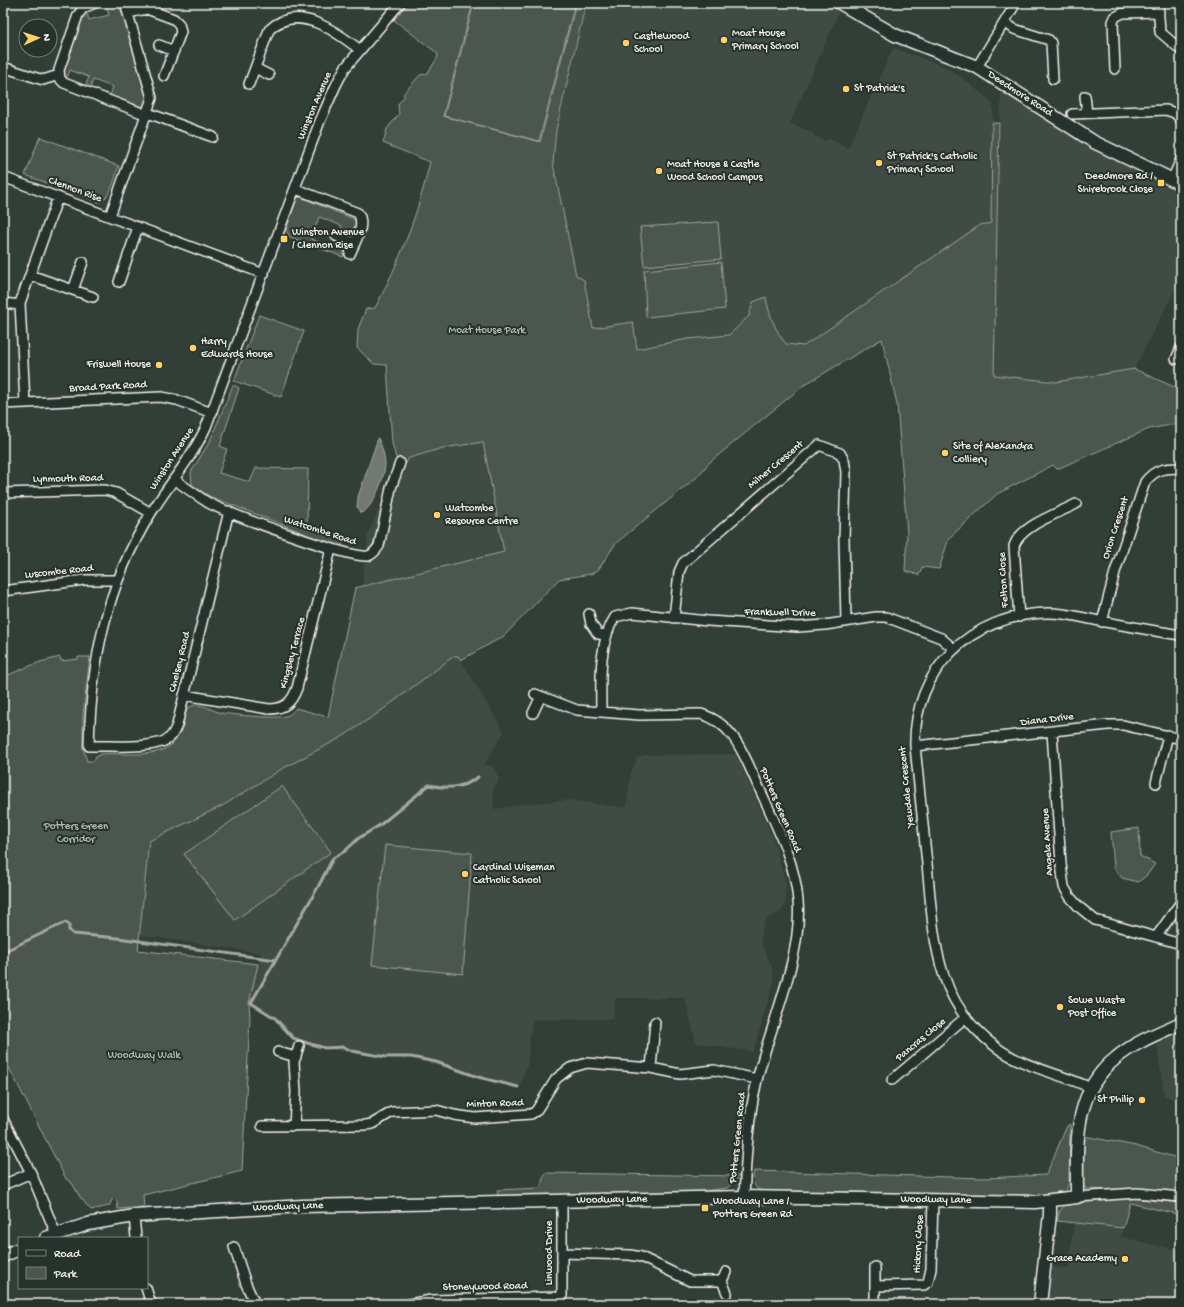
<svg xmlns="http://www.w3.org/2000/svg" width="1184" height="1307" font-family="'Gochi Hand',sans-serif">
<rect width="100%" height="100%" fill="#323e38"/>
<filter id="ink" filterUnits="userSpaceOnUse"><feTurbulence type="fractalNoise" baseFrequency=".025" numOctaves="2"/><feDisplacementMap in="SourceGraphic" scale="8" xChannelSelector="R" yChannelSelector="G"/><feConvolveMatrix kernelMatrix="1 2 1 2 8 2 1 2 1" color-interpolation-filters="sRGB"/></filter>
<g filter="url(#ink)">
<path fill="#404b44" d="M 587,3 L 826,3 L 839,12 L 790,123 L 814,133 L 813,135 L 826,141 L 828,138 L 848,148 L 893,48 L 946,67 L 964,79 L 993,103 L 992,223 L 980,225 L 804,346 L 786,344 L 778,334 L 769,313 L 766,297 L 753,301 L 749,316 L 729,335 L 690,339 L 637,348 L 634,321 L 593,328 L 584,279 L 576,275 L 554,162 L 557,130 Z
M 1001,90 L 1108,156 L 1160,184 L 1181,193 L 1181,278 L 1134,369 L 1056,382 L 994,375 Z
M 483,442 L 504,552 L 362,586 L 364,563 L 372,561 L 368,551 L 367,537 L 381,504 L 394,460 L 405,465 L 409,458 L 443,448 Z
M 458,655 L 504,732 L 485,764 L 494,767 L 499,780 L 493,790 L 494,809 L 523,804 L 569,800 L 626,808 L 631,773 L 637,758 L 644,755 L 736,754 L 773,838 L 786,885 L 785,905 L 781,912 L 770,917 L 764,923 L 762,929 L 761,943 L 772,967 L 774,981 L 753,1052 L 696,1043 L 685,998 L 616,998 L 613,1019 L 532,1020 L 527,1066 L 519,1088 L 413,1059 L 377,1057 L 321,1048 L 298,1041 L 291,1038 L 274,1019 L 249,1003 L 261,953 L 140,935 L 150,838 L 454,656 Z
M 1181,1031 L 1181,1101 L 1164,1096 L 1157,1044 Z
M 1074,1223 L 1123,1228 L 1121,1237 L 1181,1251 L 1181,1304 L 1047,1304 L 1051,1267 L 1068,1268 Z"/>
<path fill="#4c564f" stroke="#a0a49c" d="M 117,3 L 122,7 L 147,97 L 148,103 L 143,107 L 110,96 L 113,87 L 93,80 L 90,89 L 85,87 L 89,77 L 70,70 L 66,80 L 61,73 L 82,13 L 86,10 L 89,20 L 109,15 L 106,5 Z
M 408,3 L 473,3 L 443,116 L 540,142 L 576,3 L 586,3 L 556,130 L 553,163 L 576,275 L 584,280 L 593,328 L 633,322 L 637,349 L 688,339 L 729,335 L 749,316 L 753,302 L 766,297 C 769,315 775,330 786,344 L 804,346 L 980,225 L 991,223 L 992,123 L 999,123 L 994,375 L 1056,382 L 1134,369 L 1181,390 L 1181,423 L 1149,429 L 1057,469 L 1053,465 L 997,494 L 949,538 L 939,569 L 922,567 L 919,575 L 905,571 L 907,533 L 897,404 L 882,339 L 804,385 L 710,462 L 697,477 L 616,543 L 598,570 L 591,574 L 559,579 L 504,636 L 461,660 L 458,656 L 454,656 L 381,711 L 342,737 L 280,770 L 224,805 L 149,841 L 138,950 L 258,964 L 249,1003 L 250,1018 L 242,1171 L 143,1195 L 144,1207 L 118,1209 L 117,1202 L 113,1198 L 109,1206 L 91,1210 L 80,1197 L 72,1183 L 66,1179 L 3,1056 L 3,677 L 40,662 L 60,657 L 61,661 L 78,659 L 78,657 L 90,657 L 83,714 L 83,748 L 87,761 L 94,761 L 96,757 L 101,754 C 123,752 164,761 177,738 C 182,729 183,719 187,709 C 198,699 211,711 222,713 C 234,715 276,719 286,716 C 291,714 293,712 296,708 L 328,717 L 355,588 L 504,552 L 483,442 L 443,448 L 409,458 L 406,463 L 396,458 L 392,443 L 387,365 L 374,364 L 357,348 L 358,329 L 366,309 L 375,308 C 400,261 418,214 430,162 L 383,143 L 387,129 L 399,114 L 398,104 L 404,97 L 404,93 L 420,75 L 427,74 L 438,57 L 437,53 L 394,20 Z
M 474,3 L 575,3 L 539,141 L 444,116 Z
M 40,137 L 119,166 C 115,176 111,199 99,202 L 25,175 Z
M 300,197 L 356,220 L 356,225 L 352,231 L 340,232 L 342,226 L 319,217 L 311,239 L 334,248 L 336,242 L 343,246 L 345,249 L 343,257 L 290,237 L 286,230 L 297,198 Z
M 718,222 L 721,259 L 644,266 L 640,227 Z
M 721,262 L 725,309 L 646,317 L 644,270 Z
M 259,315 L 304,331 L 281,397 L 234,381 Z
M 233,385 L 239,388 L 220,446 L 227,449 L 219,473 L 250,482 L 256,468 L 308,469 L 307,529 L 318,530 L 344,539 L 341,548 L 336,548 L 299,531 L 209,496 L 192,485 L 191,472 L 210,441 Z
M 282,786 L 331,852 L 235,920 L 184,854 Z
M 1139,828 L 1140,856 L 1155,864 L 1147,875 L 1138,882 L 1122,878 L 1114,868 L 1111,832 Z
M 385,845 L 472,853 L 463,974 L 372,965 Z
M 1070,1124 L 1069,1184 L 1065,1191 L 1054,1195 L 1010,1198 L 853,1192 L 761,1191 C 752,1186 753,1181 754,1171 L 984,1178 L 1046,1175 L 1067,1126 Z
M 1084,1136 L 1136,1146 L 1181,1159 L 1181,1192 L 1086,1189 L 1083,1185 Z
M 545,1173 L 740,1176 L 727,1188 L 688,1193 L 498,1197 L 497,1190 L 540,1188 Z
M 1130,1198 L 1181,1203 L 1181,1215 L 1130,1203 L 1123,1228 L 1057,1221 L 1060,1210 L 1067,1204 Z"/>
<path fill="#727972" stroke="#a6a9a1" d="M 378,438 C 382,447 385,456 385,465 C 385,476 372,512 360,513 L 357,506 L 358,497 Z"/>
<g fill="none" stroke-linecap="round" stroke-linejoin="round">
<path stroke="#a6a9a1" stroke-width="3" d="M 478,777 C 465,788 446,789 429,785 L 380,825 L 359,838 L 345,851 L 333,858 L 318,887 L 251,1003 L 275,1018 L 293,1038 L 307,1043 L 325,1048 L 344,1047 L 352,1051 L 386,1057 L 411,1057 L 436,1062 L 478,1077 L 518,1087
M 3,952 L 66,922 L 69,925 L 69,930 L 73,934 L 118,938 L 276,960"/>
<defs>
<path id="street" d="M 95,3 L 83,8 L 78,15 L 59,70 L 60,79 L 64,83 L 147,115
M 1158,3 L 1160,32 L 1181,50
M 855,12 L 861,3
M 128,13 L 147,9 L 174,19 L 179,24 L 181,32 L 164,76
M 1006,23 L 1014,29 L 1049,40 L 1051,43 L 1053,79
M 159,45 L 174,51
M 3,67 L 43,80 L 59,75
M 977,67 L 1016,3
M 1115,69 L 1113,22 L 1115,17 L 1123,13 L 1159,12
M 269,75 L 255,68 L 269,30 C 297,2 337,32 360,50
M 249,84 L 255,68
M 1085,96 L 1087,113
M 148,113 L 213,137
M 1072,114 L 1166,110 L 1175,113 L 1181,120
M 3,177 L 264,274
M 1172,180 L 1181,159
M 296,189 L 358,213 C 366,225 355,242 350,254
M 110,216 L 152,98 L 125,3
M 336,236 L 355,243
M 30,275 L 93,297
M 119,282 L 138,227
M 73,290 L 83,262
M 3,303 L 20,305
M 1176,359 L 1181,348
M 25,403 L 20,303 L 58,197
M 3,404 L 161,397 L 177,400 L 212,413
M 174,479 C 185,487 196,495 207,502 C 226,513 351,559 368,556 C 373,555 376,550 379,546 L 391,488 L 400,463
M 3,493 L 105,490 L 116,493 L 151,513
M 229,511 L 177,725 C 175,730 173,735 169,738 C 155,750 107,745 89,746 C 91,662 106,586 151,513 C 169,484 192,458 206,427 L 320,121 L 336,85 L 345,68 L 400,3
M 3,591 L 84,580 L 118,580
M 589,614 L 591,624 L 598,634 L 607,635
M 1019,617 L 1014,546 C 1020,526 1057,514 1076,504
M 674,618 L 679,572 L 683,563 L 819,445 L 840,453 L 844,460 L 846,472 L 844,539 L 846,622
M 1102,622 L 1115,572 L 1145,482 C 1155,469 1165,468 1181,468
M 535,694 L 577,710 L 601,712
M 184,695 L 269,709 C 285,709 292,702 297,688 L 331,549
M 533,713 L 541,696
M 1052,732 L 1061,864 L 1064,887 L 1070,897 L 1079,907 L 1095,920 L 1181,944
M 915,746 L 1108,725 L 1123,725 L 1181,739
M 1156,783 L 1168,735
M 1156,937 L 1181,902
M 278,1052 L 296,1057
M 651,1068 L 655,1022
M 892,1080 L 966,1017
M 1091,1088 C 1060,1073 1024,1068 996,1047 C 933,1001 934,934 927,864 C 923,825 919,786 915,746 C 913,670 971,615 1046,613 C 1064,612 1083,618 1100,621 C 1127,626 1154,631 1181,635
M 3,1119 L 31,1173 L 56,1234
M 262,1126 L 366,1125 L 372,1124 L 392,1112 L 436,1110 L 454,1115 L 475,1118 L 531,1114 L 536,1111 L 556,1079 L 570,1068 L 587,1063 L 651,1068 L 680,1074 L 714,1070 L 757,1079
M 294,1126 L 296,1092 L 294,1062 L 299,1046
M 3,1185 L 31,1173
M 744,1197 C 746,1158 748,1118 757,1080 C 770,1025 803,956 798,901 C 795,859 773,819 756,781 C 743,753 733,723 701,714 L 639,715 L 601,712 C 601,683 598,643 615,617 L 632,613 L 708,621 L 798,627 L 825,625 L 876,617 L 886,617 L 941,638 L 954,649
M 1077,1197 L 1137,1193 L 1181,1197
M 562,1201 L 562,1304
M 134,1216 L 136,1238
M 234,1247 L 246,1284 L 255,1304
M 562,1253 L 630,1255 L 641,1257 L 690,1281 L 722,1281
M 726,1272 L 722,1281 L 727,1293
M 875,1286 L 924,1285 L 928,1282 L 931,1269 L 933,1200
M 146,1288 L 151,1304
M 875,1302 L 875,1267
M 409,1304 L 431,1300 L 562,1297"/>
<path id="secondary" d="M 840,3 L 895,35 L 977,67 L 1094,142 L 1181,184
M 46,1238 L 88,1224 L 134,1216 L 303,1206 L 744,1197 L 1035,1202 L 1077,1197 C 1077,1146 1072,1093 1116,1058 C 1135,1042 1159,1033 1181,1023
M 3,1256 L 19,1249
M 1040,1304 L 1050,1214 L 1050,1201"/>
</defs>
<use href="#street" stroke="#f4f1e8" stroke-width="12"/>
<use href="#secondary" stroke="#f4f1e8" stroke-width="15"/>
<use href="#street" stroke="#26332d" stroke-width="9"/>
<use href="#secondary" stroke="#26332d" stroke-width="12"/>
</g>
</g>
<g fill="#ffd166" stroke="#26332d" stroke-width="1.5">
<circle cx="724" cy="40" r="4"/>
<circle cx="626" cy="43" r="4"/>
<circle cx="846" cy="89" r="4"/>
<circle cx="879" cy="163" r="4"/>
<circle cx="659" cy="171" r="4"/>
<rect x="1157" y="179" width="8" height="8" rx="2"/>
<rect x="280" y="235" width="8" height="8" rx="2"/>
<circle cx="193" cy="348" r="4"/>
<circle cx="159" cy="365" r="4"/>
<circle cx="945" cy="453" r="4"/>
<circle cx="437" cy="515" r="4"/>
<circle cx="465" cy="874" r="4"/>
<circle cx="1060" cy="1007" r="4"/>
<circle cx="1142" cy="1100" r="4"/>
<rect x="701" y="1204" width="8" height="8" rx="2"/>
<circle cx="1125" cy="1259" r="4"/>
</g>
<g text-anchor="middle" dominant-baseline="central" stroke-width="4" stroke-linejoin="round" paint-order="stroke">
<g font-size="11" fill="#f4f1e8" stroke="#26332d" text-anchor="start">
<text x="732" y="34">Moat House<tspan x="732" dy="13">Primary School</tspan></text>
<text x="634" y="37">Castlewood<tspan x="634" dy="13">School</tspan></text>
<text x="854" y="89">St Patrick's</text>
<text x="887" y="157">St Patrick's Catholic<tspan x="887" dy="13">Primary School</tspan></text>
<text x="667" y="165">Moat House &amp; Castle<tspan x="667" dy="13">Wood School Campus</tspan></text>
<text x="1153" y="177" text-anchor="end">Deedmore Rd /<tspan x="1153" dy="13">Shirebrook Close</tspan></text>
<text x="292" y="233">Winston Avenue<tspan x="292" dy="13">/ Clennon Rise</tspan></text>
<text x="201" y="342">Harry<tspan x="201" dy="13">Edwards House</tspan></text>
<text x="151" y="365" text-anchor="end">Friswell House</text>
<text x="953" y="447">Site of Alexandra<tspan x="953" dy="13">Colliery</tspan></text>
<text x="445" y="509">Watcombe<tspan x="445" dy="13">Resource Centre</tspan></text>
<text x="473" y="868">Cardinal Wiseman<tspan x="473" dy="13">Catholic School</tspan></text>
<text x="1068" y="1001">Sowe Waste<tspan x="1068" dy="13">Post Office</tspan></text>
<text x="1134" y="1100" text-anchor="end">St Philip</text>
<text x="713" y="1202">Woodway Lane /<tspan x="713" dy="13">Potters Green Rd</tspan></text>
<text x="1117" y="1259" text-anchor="end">Grace Academy</text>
</g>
<g font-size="11" fill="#f4f1e8" stroke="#26332d">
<text transform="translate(1020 94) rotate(33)">Deedmore Road</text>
<text transform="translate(315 106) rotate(-67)">Winston Avenue</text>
<text transform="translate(75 190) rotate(20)">Clennon Rise</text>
<text transform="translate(108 387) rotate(-3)">Broad Park Road</text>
<text transform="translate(172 459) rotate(-57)">Winston Avenue</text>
<text transform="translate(776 465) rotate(-40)">Milner Crescent</text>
<text transform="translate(68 479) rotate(-1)">Lynmouth Road</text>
<text transform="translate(1116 528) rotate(-72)">Orion Crescent</text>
<text transform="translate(320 531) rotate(18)">Watcombe Road</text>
<text transform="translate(59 572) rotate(-6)">Luscombe Road</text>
<text transform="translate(1004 580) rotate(-93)">Felton Close</text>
<text transform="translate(780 613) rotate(1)">Frankwell Drive</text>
<text transform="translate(293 653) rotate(-75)">Kingsley Terrace</text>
<text transform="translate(180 662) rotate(-76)">Chelsey Road</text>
<text transform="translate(1047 720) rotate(-7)">Diana Drive</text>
<text transform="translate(907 787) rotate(-96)">Yewdale Crescent</text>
<text transform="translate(780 810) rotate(67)">Potters Green Road</text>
<text transform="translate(1048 842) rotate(-94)">Angela Avenue</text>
<text transform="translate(921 1040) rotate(-40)">Pancras Close</text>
<text transform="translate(495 1104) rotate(-2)">Minton Road</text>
<text transform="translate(738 1138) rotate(-84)">Potters Green Road</text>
<text transform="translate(612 1200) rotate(-1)">Woodway Lane</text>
<text transform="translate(936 1200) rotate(1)">Woodway Lane</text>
<text transform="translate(288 1207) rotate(-2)">Woodway Lane</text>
<text transform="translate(919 1244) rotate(-87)">Hickory Close</text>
<text transform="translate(550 1253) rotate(-90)">Linwood Drive</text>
<text transform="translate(485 1287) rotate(-1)">Stoneywood Road</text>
</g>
<g font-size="11" fill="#b9bbb2" stroke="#26332d">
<text x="487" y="331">Moat House Park</text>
<text x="76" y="827">Potters Green<tspan x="76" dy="13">Corridor</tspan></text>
<text x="144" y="1056">Woodway Walk</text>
</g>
</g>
<rect width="1184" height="1307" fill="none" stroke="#26332d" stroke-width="16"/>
<rect x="8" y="8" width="1168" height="1291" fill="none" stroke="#f4f1e8" stroke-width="1.5" filter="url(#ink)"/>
<rect x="18" y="1237" width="130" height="52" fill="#26332d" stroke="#787f78"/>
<rect x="26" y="1250" width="20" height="6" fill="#26332d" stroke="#787f78"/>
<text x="54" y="1257" font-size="12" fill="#f4f1e8">Road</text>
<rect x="26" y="1267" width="20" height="12" fill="#4c564f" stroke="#787f78"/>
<text x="54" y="1277" font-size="12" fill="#f4f1e8">Park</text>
<g transform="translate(38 38) rotate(87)"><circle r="19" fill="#26332d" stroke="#787f78"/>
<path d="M0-3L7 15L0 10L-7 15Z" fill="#ffd166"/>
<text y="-6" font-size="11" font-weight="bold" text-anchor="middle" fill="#f4f1e8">N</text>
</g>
</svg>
